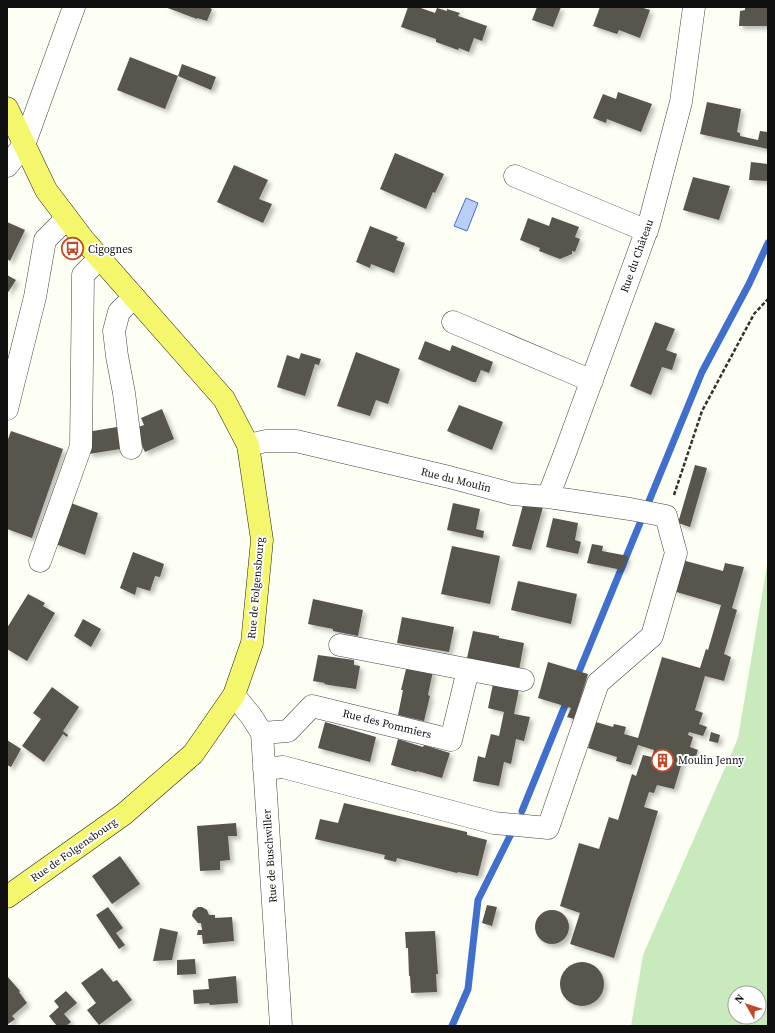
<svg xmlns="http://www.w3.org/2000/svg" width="775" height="1033" font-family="'Source Serif 4',serif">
<defs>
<filter id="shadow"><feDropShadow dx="3.5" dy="3.5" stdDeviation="2" flood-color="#0004"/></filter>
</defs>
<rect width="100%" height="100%" fill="#fefff4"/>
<path fill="#c8eabd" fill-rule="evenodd" d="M 768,559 L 768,1026 L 631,1026 L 643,955 L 738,738 ZM 735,993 L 759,993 L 759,1017 L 735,1017 Z"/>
<path fill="#b9cff6" stroke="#406fcd" d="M 466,198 L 478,203 L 467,231 L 454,226 Z"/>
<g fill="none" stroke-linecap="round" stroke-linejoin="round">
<path stroke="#406fcd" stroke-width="7" d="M 576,679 L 702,372 L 749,284 L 768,243
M 522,811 L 568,698
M 452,1026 L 468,989 L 478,900 L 511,834"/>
</g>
<path fill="#59554d" filter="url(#shadow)" d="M 165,7 L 208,7 L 212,9 L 207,21 L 197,18 L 197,19 Z
M 408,7 L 418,7 L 435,13 L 437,8 L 447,11 L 447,9 L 460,13 L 458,16 L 487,26 L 482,41 L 474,38 L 469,52 L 459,48 L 458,50 L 436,42 L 436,39 L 401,27 Z
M 537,7 L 561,7 L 553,27 L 532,20 Z
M 600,7 L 640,7 L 650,10 L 640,38 L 619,30 L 617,34 L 593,26 Z
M 745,7 L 768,7 L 768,26 L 739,26 L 740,11 L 745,10 Z
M 130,57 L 178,76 L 165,109 L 117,90 Z
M 182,64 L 216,77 L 211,90 L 178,76 Z
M 618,92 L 652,104 L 641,132 L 607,119 L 606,123 L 593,118 L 603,94 L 616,99 Z
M 707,102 L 741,109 L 737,132 L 740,133 L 740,136 L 758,140 L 760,131 L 768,132 L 768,149 L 700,134 Z
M 395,153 L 444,174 L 435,193 L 433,192 L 426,209 L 380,189 Z
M 751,162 L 768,164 L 768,181 L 749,180 Z
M 234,165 L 268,180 L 259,199 L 272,204 L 263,223 L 217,202 Z
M 693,177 L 730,186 L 719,220 L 683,210 Z
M 552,217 L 579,227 L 575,237 L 580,239 L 575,252 L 572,251 L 572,254 L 560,259 L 539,251 L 540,248 L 520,240 L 528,218 L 549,226 Z
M 7,222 L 25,230 L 10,261 L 7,259 Z
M 370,226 L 398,237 L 396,240 L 405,243 L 394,273 L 371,264 L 370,268 L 356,262 Z
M 7,275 L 16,280 L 7,294 Z
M 655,322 L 675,329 L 666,350 L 677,354 L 672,370 L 662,367 L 651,395 L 630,386 Z
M 425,341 L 450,351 L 452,345 L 493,362 L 489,373 L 481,370 L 476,382 L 473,382 L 418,359 Z
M 356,352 L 400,369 L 388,404 L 376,400 L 370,416 L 337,406 Z
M 301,353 L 321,359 L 319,365 L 315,364 L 305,396 L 277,387 L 287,355 L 299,359 Z
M 459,405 L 503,422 L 492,450 L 447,431 Z
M 162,409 L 174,439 L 145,452 L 142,445 L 137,447 L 138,427 L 144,425 L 141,418 Z
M 117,427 L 120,449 L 89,454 L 87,432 Z
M 11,431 L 63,449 L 32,538 L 7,529 L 7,442 Z
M 695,465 L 707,468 L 690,527 L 678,523 Z
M 68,502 L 98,513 L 85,555 L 53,543 Z
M 453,503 L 480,509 L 476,529 L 484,531 L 483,538 L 447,530 Z
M 523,505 L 543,507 L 531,550 L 512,546 Z
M 553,518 L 578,523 L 575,540 L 581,542 L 578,554 L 546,547 Z
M 592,544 L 603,546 L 602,551 L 628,556 L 622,570 L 587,563 Z
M 452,546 L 500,556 L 490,604 L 441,594 Z
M 133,552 L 164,564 L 160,577 L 155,576 L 150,591 L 137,587 L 135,595 L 120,588 Z
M 682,560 L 723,571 L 725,563 L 744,567 L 732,608 L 737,610 L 724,654 L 731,657 L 724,681 L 705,676 L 695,710 L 703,713 L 699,724 L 707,727 L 703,736 L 689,732 L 688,735 L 693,737 L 690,747 L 698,750 L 694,762 L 683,759 L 674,789 L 657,785 L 654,793 L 649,792 L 644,807 L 658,811 L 614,958 L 570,944 L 580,913 L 560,906 L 579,843 L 599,849 L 609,817 L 618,820 L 632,774 L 636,776 L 643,755 L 652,757 L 654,750 L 638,745 L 631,765 L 616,761 L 617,757 L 588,748 L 596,722 L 613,727 L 614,724 L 626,727 L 624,734 L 638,738 L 662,657 L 700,668 L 706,649 L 708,650 L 721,605 L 673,591 Z
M 518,581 L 577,594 L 571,624 L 511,610 Z
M 28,594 L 45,603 L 43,606 L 55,613 L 27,661 L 7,649 L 7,628 Z
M 313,599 L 363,610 L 358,636 L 333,631 L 333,629 L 308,624 Z
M 402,617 L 454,627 L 449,652 L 397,643 Z
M 83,619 L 101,629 L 91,647 L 74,636 Z
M 473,631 L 499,636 L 499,638 L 524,643 L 519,670 L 493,663 L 467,658 Z
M 318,655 L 354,660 L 354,665 L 360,666 L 356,689 L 329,685 L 324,684 L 325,683 L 313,681 Z
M 548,662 L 588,674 L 574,719 L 567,717 L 571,708 L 538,698 Z
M 407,665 L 433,671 L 428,695 L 430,696 L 424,721 L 398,715 L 403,690 L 401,690 Z
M 493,684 L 519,689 L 514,714 L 530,717 L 524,741 L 516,739 L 511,764 L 504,762 L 499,786 L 473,781 L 478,756 L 485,758 L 491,734 L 499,736 L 504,712 L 488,708 Z
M 52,687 L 79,707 L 63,731 L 68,735 L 67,737 L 63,734 L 44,762 L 22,746 L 41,719 L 33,713 Z
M 325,722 L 376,737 L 370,762 L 318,748 Z
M 711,732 L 720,735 L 718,743 L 709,741 Z
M 398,739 L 423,747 L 424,745 L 450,753 L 442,778 L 417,771 L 416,772 L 391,765 Z
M 7,740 L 21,749 L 11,767 L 7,765 Z
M 344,803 L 467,832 L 467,835 L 487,840 L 478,876 L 458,872 L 457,873 L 397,858 L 396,862 L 384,859 L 385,855 L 315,839 L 320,819 L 338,823 Z
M 236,823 L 237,836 L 228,836 L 230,860 L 220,861 L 220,870 L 200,871 L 197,826 Z
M 120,856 L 140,884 L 112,904 L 92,876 Z
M 487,905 L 497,907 L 492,926 L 482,923 Z
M 108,907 L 123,928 L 116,933 L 125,945 L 119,949 L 96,915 Z
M 198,907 L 202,907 L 207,910 L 209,915 L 215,915 L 215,918 L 232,917 L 234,941 L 203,944 L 202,935 L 197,935 L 198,930 L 202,930 L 201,923 L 198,923 L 192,916 L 193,911 Z
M535 927a17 17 0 1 1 34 0a17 17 0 1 1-34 0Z
M 160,928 L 178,932 L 172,960 L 153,961 Z
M 435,931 L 438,974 L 436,974 L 437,992 L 411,993 L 410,976 L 409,976 L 408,948 L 406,948 L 405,932 Z
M 195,959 L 196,974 L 177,975 L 177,960 Z
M560 984a22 22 0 1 1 44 0a22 22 0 1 1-44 0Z
M 102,968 L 113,982 L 117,980 L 132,1000 L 99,1025 L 87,1010 L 96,1003 L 81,983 Z
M 7,976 L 20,991 L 19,992 L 27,1003 L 12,1016 L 15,1019 L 7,1025 Z
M 236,976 L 238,1003 L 210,1005 L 209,1003 L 194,1004 L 193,990 L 209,989 L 208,979 Z
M 66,991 L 77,1003 L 64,1014 L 71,1022 L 66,1026 L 57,1026 L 49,1016 L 59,1007 L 54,1001 Z"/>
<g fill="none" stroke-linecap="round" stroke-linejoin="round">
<defs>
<path id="minor" d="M 7,166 L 24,145 L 74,7
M 515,176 L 647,231
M 453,322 L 592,381
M 7,409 L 35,297 L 45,240 L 67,218
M 248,445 L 266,441 L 296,441 L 449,477 L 512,494 L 548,497 L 630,509 L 666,516 L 676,553 L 652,636 L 598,683 L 548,828 L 494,823 L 283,767 L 264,769
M 131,448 L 124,393 L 117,356 L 114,331 L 119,312 L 134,297
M 548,497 L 565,453 L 649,224 L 681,102 L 694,7
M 40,561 L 81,446 L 83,275 L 100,258
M 340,645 L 523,680
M 234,695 L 251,716 L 262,733 L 281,1026
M 262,733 L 288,731 L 312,706 L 451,740 L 468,670"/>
<path id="major" d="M 7,108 L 46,190 L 83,239 L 224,399 L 248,445 L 262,540 L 252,643 L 234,695 L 193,754 L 124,814 L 7,897"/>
</defs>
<use href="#minor" stroke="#434343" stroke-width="23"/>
<use href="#major" stroke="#212121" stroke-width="23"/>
<path stroke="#323232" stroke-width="2.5" stroke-dasharray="4 2" stroke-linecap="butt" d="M 674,495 L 702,411 L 754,314 L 768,299"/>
<use href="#minor" stroke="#fff" stroke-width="22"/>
<use href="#major" stroke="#f4f76b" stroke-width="22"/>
</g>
<defs>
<symbol id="bus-ring" viewBox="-11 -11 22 22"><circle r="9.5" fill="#fff" stroke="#c14928" stroke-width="1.5"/><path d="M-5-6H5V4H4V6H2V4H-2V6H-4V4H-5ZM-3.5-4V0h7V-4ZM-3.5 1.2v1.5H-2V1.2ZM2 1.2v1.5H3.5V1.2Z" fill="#c14928"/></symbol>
<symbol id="building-ring" viewBox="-11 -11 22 22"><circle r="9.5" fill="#fff" stroke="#c14928" stroke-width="1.5"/><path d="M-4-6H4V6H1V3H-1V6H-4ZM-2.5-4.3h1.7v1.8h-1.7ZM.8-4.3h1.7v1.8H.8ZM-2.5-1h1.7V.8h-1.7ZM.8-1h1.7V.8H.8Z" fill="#c14928"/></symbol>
</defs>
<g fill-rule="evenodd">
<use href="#bus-ring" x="60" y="236" width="25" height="25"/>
<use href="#building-ring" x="650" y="748" width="25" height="25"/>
</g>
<g text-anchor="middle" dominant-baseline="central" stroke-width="4" stroke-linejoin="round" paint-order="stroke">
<g font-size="11" fill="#101010" stroke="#fff" text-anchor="start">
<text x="88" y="249">Cigognes</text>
<text x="678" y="760">Moulin Jenny</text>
</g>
<g font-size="11" fill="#101010" stroke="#fff">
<text transform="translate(637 256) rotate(-70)">Rue du Château</text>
<text transform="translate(456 480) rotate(14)">Rue du Moulin</text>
<text transform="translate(256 588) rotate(-85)">Rue de Folgensbourg</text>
<text transform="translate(387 724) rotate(14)">Rue des Pommiers</text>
<text transform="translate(74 850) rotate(-35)">Rue de Folgensbourg</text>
<text transform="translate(270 856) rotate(-94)">Rue de Buschwiller</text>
</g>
</g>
<rect width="775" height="1033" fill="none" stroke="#101010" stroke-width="16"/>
<g transform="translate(747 1005) rotate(309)"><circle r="19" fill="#ffffff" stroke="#9f9f9f"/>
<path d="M0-3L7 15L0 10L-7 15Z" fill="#c14928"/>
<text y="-6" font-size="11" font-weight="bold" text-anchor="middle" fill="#101010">N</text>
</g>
</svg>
